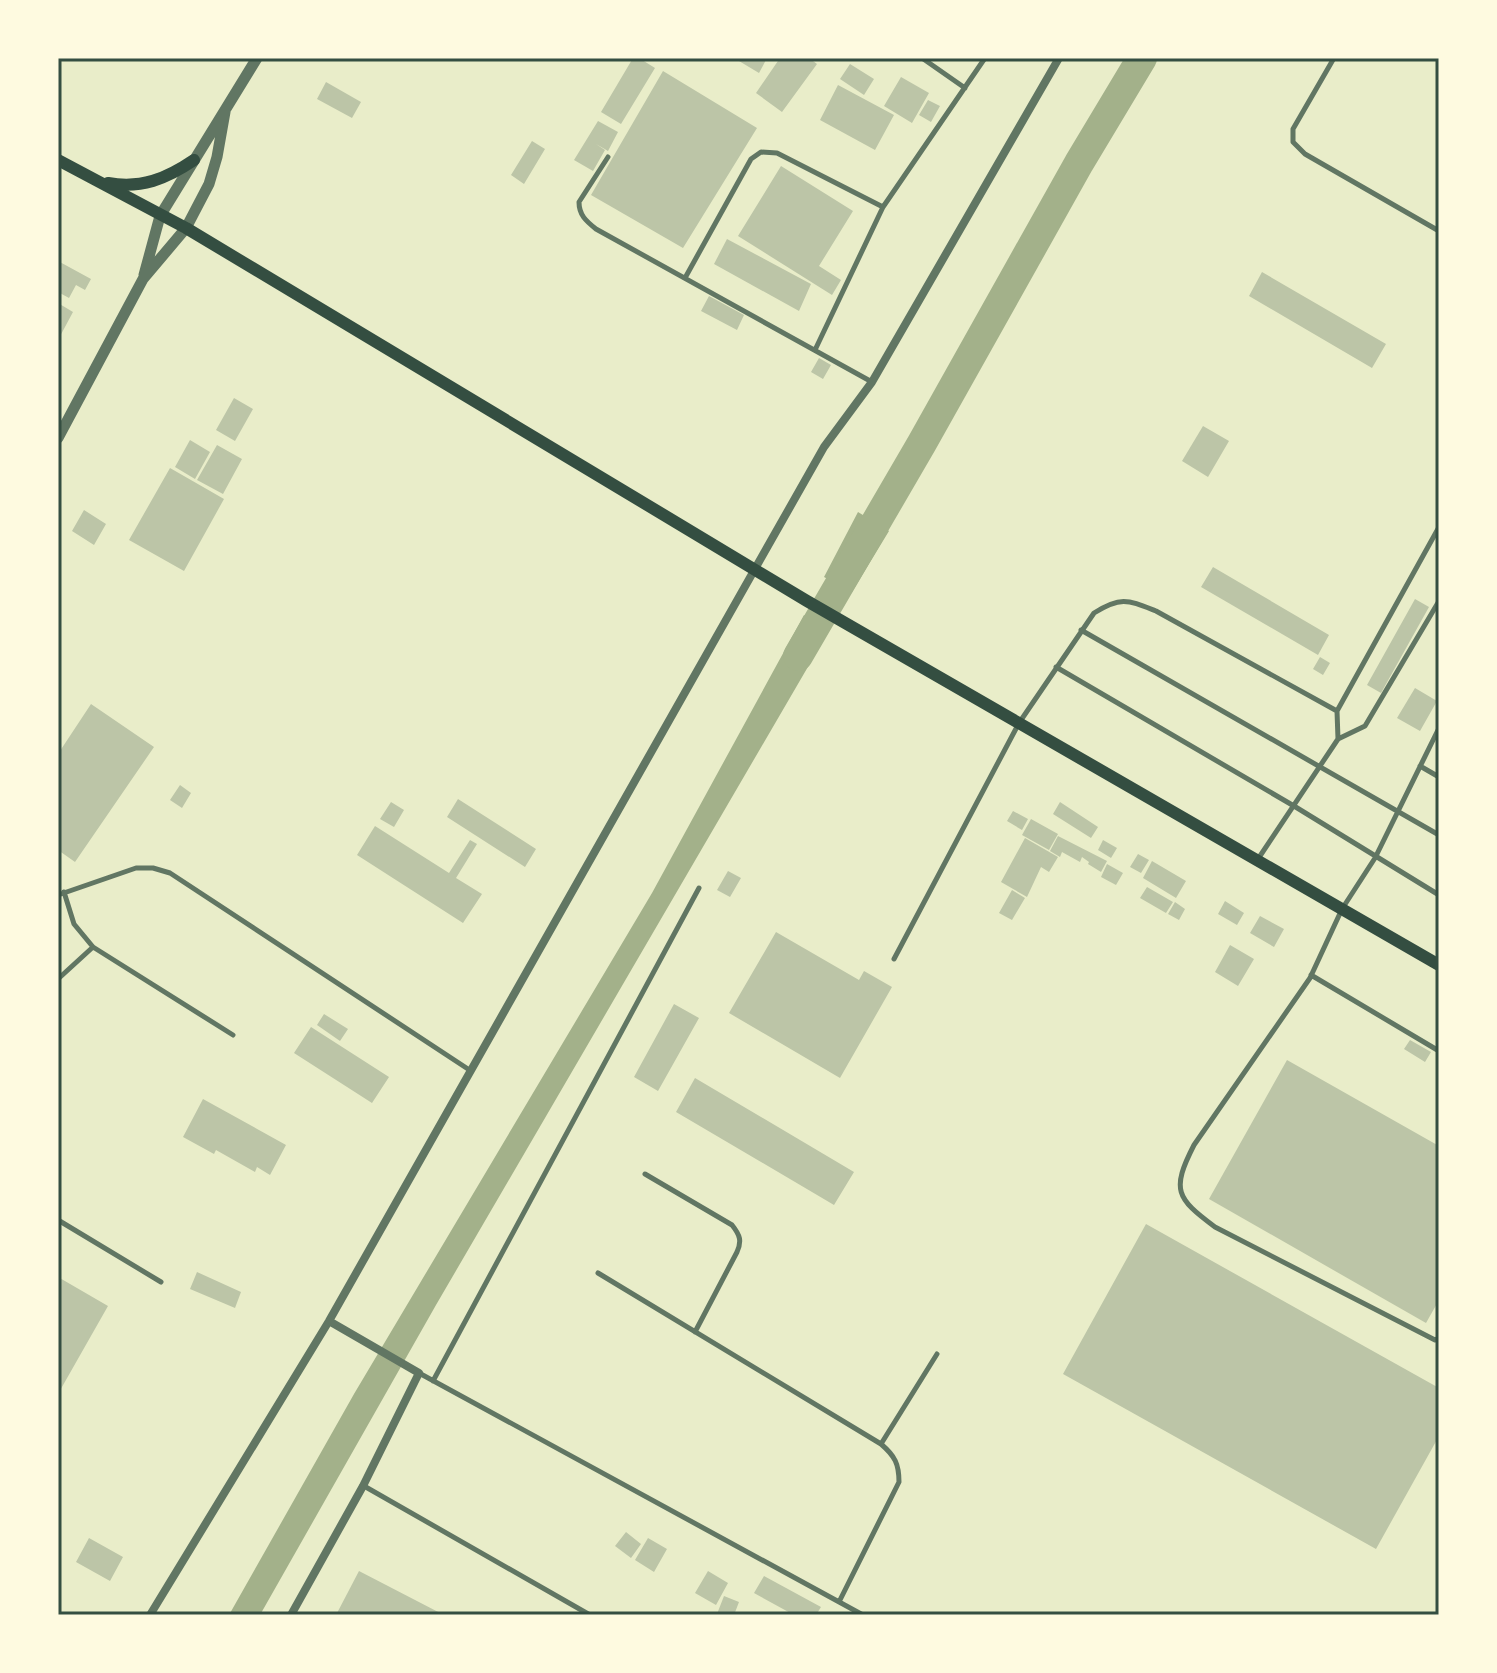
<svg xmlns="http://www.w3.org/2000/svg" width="1497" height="1673" font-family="'Varela Round',sans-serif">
<rect width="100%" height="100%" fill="#e9edc9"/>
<path fill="#a3b18a" d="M 858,512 L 889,531 L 852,592 L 824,577 Z
M 804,615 L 830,629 L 436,1305 L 260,1615 L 229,1615 L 354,1394 L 652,893 Z"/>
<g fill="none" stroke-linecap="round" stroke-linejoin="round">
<path stroke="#a3b18a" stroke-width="30" d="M 798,656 L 922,443 L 1079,163 L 1142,58"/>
</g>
<path fill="#bcc5a7" d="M 633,58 L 639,58 L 655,68 L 621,124 L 601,112 Z
M 734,58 L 767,58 L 759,73 Z
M 780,58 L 809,58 L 817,64 L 782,112 L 756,93 Z
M 850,64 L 874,79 L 864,95 L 840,79 Z
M 663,71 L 757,128 L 683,248 L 591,195 Z
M 901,77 L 929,93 L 912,123 L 884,106 Z
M 326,82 L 361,102 L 352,118 L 317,99 Z
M 838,85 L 894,115 L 875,150 L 820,120 Z
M 928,100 L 940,106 L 931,122 L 919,115 Z
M 598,121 L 618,132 L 608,151 L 596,144 L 605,150 L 593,171 L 574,160 Z
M 532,141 L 545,149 L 524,184 L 511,175 Z
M 781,166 L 853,211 L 819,266 L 841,280 L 832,295 L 738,236 Z
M 727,239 L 811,284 L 799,311 L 714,264 Z
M 58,261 L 91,279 L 85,290 L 76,285 L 69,298 L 58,292 Z
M 1262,272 L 1386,344 L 1372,368 L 1249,296 Z
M 709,296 L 744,315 L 737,330 L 701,311 Z
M 58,303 L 73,312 L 58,340 Z
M 819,358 L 831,365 L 823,379 L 811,372 Z
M 234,398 L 253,409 L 235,441 L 216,430 Z
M 1203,426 L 1229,441 L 1208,477 L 1182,461 Z
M 190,440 L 210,452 L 195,479 L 175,467 Z
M 217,445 L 242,459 L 223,494 L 197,480 Z
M 170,468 L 224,499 L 184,571 L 129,540 Z
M 84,510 L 106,524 L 94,545 L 72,531 Z
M 1213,567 L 1329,635 L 1318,655 L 1201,587 Z
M 1415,599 L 1429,607 L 1381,693 L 1367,685 Z
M 1320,657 L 1330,663 L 1323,675 L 1313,669 Z
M 1415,688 L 1437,701 L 1420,731 L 1397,718 Z
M 91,704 L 154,747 L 75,862 L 58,850 L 58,754 Z
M 180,785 L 191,793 L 182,808 L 170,800 Z
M 458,799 L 536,849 L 525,867 L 447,817 Z
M 391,802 L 404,810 L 394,827 L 380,819 Z
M 1060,802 L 1098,827 L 1091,838 L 1053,814 Z
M 1013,811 L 1028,819 L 1022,830 L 1007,821 Z
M 1031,819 L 1058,834 L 1049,850 L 1022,835 Z
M 375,826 L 449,873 L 470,840 L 477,844 L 456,878 L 482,894 L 463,923 L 357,855 Z
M 1058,836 L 1107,861 L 1101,872 L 1088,864 L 1089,862 L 1082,857 L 1080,862 L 1062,852 L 1060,857 L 1050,851 Z
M 1025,838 L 1058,857 L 1049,872 L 1041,867 L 1027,897 L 1001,882 Z
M 1103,840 L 1117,848 L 1111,858 L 1098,850 Z
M 1138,854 L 1149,860 L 1141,873 L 1130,867 Z
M 1152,861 L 1186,881 L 1176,898 L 1143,878 Z
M 1107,864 L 1123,873 L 1116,885 L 1101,877 Z
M 728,871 L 741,878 L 730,897 L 717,890 Z
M 1147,887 L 1173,902 L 1166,913 L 1140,898 Z
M 1012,890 L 1025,898 L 1012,920 L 999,913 Z
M 1225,901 L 1244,913 L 1237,925 L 1218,914 Z
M 1175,902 L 1185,909 L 1179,920 L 1168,914 Z
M 1260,916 L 1284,929 L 1274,947 L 1250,933 Z
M 776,932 L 859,980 L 864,971 L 892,987 L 840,1078 L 729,1013 Z
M 1230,945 L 1254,959 L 1238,986 L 1215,972 Z
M 674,1004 L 699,1018 L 658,1091 L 634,1077 Z
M 324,1014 L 348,1029 L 340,1041 L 317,1025 Z
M 311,1027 L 389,1077 L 372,1103 L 294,1053 Z
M 1410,1040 L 1431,1052 L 1425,1062 L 1404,1049 Z
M 1287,1060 L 1439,1146 L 1439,1300 L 1426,1323 L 1209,1199 Z
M 695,1078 L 854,1172 L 834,1205 L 676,1112 Z
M 203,1099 L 286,1145 L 270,1175 L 257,1167 L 255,1172 L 216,1150 L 214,1154 L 183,1137 Z
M 1146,1224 L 1439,1388 L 1439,1436 L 1376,1549 L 1063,1374 Z
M 197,1272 L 241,1292 L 235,1308 L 190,1289 Z
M 58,1277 L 108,1306 L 58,1394 Z
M 626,1532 L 641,1544 L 631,1558 L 615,1546 Z
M 89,1538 L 123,1557 L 110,1581 L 76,1562 Z
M 648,1538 L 667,1549 L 654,1572 L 635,1560 Z
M 359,1571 L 444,1615 L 336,1615 Z
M 708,1571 L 728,1583 L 716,1605 L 695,1593 Z
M 764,1576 L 821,1607 L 816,1615 L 794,1615 L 754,1593 Z
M 724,1596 L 739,1602 L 734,1615 L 717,1614 Z"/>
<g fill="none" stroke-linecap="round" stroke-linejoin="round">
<path stroke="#617663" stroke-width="5" d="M 922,58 L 965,88
M 1334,58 L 1293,129 L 1293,142 L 1305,154 L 1439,231
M 608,157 L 579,202 C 579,215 586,221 596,229 L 872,382
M 883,207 L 985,58
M 685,278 L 751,159 L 761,152 L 777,153 L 883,207 L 815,350
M 1081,630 L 1439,835
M 1056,667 L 1294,806 L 1439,895
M 1439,728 L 1375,858 L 1342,909 L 1310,978 L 1194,1145 C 1171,1190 1176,1198 1215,1227 L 1435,1340 L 1439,1338
M 1338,739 L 1337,711 L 1439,527
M 1420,766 L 1439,777
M 1258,859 L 1338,739 L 1365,726 L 1439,601
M 64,892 L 74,924 L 93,947 L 233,1035
M 58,895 L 136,868 L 153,868 L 170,873 L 471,1071
M 894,959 L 1019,723 L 1094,613 C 1121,596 1128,600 1156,611 L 1337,711
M 1311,975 L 1439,1051
M 58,979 L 93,947
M 645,1174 L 732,1225 C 740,1235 742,1241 737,1252 L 695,1332
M 58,1220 L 161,1282
M 598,1273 L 881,1444 C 895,1456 899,1464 899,1482 L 839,1602
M 419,1373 L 863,1615
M 433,1381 L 699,888
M 881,1444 L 937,1354
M 364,1486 L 590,1615"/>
<path stroke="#617663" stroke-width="8" d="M 150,1615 L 329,1321 L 824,447 L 872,382 L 1059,58
M 291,1615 L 363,1486 L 419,1373 L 329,1321"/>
<path stroke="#617663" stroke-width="11" d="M 144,275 L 160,216 L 257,58
M 58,438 L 143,279 L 186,228 L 209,184 L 217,157 L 225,112"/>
<path stroke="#344e41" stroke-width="12" d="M 58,160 L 186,228 L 807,601 L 1439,965
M 108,183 C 141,189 166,179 194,160"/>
</g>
<rect width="1497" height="1673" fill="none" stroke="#fefae0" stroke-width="120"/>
<rect x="60" y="60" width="1377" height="1553" fill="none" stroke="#344e41" stroke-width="3"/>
</svg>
